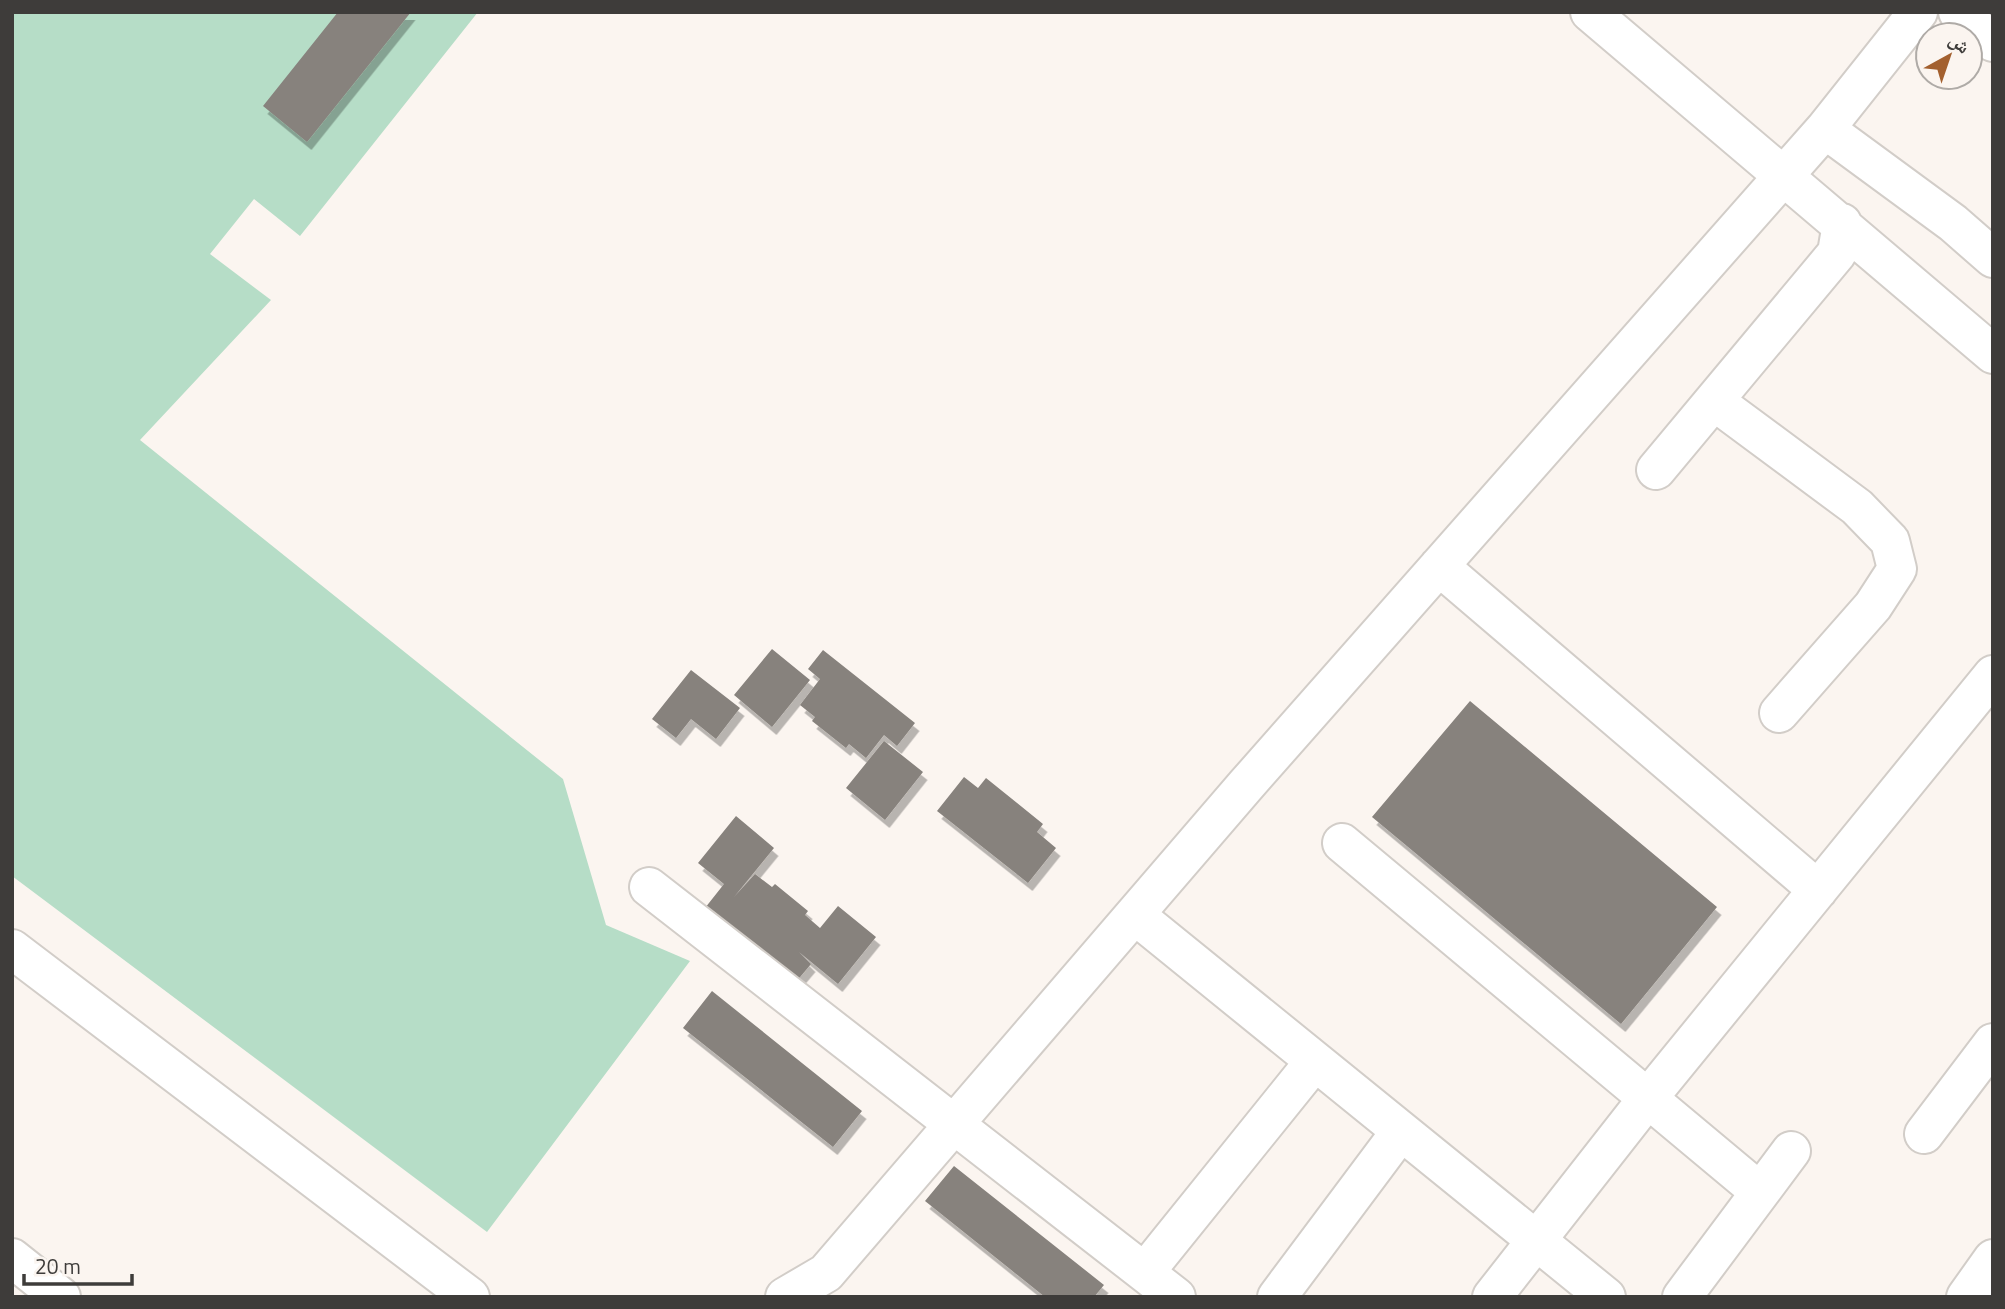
<svg xmlns="http://www.w3.org/2000/svg" width="2005" height="1309" font-family="'Titillium Web','Noto Naskh Arabic',sans-serif">
<defs>
<filter id="shadow"><feDropShadow dx="4.5" dy="8" stdDeviation="0" flood-color="#0004"/></filter>
</defs>
<rect width="100%" height="100%" fill="#fbf5f0"/>
<path fill="#b6ddc7" d="M 12,12 L 478,12 L 300,236 L 254,199 L 210,254 L 271,300 L 140,440 L 563,779 L 606,925 L 690,961 L 487,1232 L 12,876 Z"/>
<path fill="#87827d" filter="url(#shadow)" d="M 338,12 L 411,12 L 307,142 L 263,106 Z
M 772,649 L 810,680 L 772,727 L 734,695 Z
M 823,650 L 915,723 L 897,746 L 884,735 L 866,758 L 849,744 L 846,748 L 812,721 L 815,717 L 800,705 L 820,679 L 808,669 Z
M 691,670 L 740,708 L 716,739 L 691,719 L 676,738 L 652,719 Z
M 1470,701 L 1717,907 L 1621,1024 L 1372,817 Z
M 884,741 L 923,772 L 885,820 L 846,788 Z
M 964,777 L 978,788 L 986,778 L 1043,824 L 1037,832 L 1056,848 L 1028,883 L 937,811 Z
M 736,816 L 774,848 L 734,897 L 755,874 L 772,887 L 775,884 L 808,911 L 805,915 L 820,928 L 838,906 L 876,937 L 838,984 L 799,952 L 811,964 L 795,983 L 705,908 L 724,884 L 698,863 Z
M 712,991 L 862,1111 L 833,1147 L 683,1028 Z
M 954,1166 L 1104,1285 L 1094,1297 L 1045,1297 L 925,1201 Z"/>
<g fill="none" stroke-linecap="round" stroke-linejoin="round">
<defs>
<path id="minor" d="M 1590,12 L 1993,354
M 1958,12 L 1993,42
M 1825,129 L 1953,223 L 1993,258
M 1714,401 L 1857,507 L 1890,541 L 1897,569 L 1873,606 L 1779,713
M 1656,470 L 1837,253 L 1842,223
M 1439,566 L 1818,890
M 1342,843 L 1760,1192
M 649,887 L 1176,1297
M 1135,915 L 1606,1297
M 12,949 L 470,1297
M 1924,1134 L 1993,1043
M 12,1258 L 61,1297
M 1145,1272 L 1315,1061
M 785,1297 L 826,1273 L 1246,785 L 1825,129 L 1918,12
M 1277,1297 L 1401,1131
M 1492,1297 L 1648,1098 L 1993,675
M 1682,1297 L 1791,1151
M 1966,1297 L 1993,1259"/>
</defs>
<use href="#minor" stroke="#d2cdc8" stroke-width="42"/>
<use href="#minor" stroke="#fff" stroke-width="38"/>
</g>
<rect width="2005" height="1309" fill="none" stroke="#3e3c3a" stroke-width="28"/>
<g transform="translate(1949 56) rotate(40)"><circle r="33" fill="#fbf5f0" stroke="#afaba7" stroke-width="2"/>
<path d="M0-5L12 26L0 18L-12 26Z" fill="#a3602f"/>
<text y="-10" font-size="19" font-weight="bold" text-anchor="middle" fill="#3e3c3a">ش</text>
</g>
<path d="M24 1274v10h108v-10" fill="none" stroke="#3e3c3a" stroke-width="3.5"/>
<text x="35" y="1274" font-size="21" fill="#3e3c3a" stroke="#fbf5f0" stroke-width="5" paint-order="stroke">20 m</text>
</svg>
